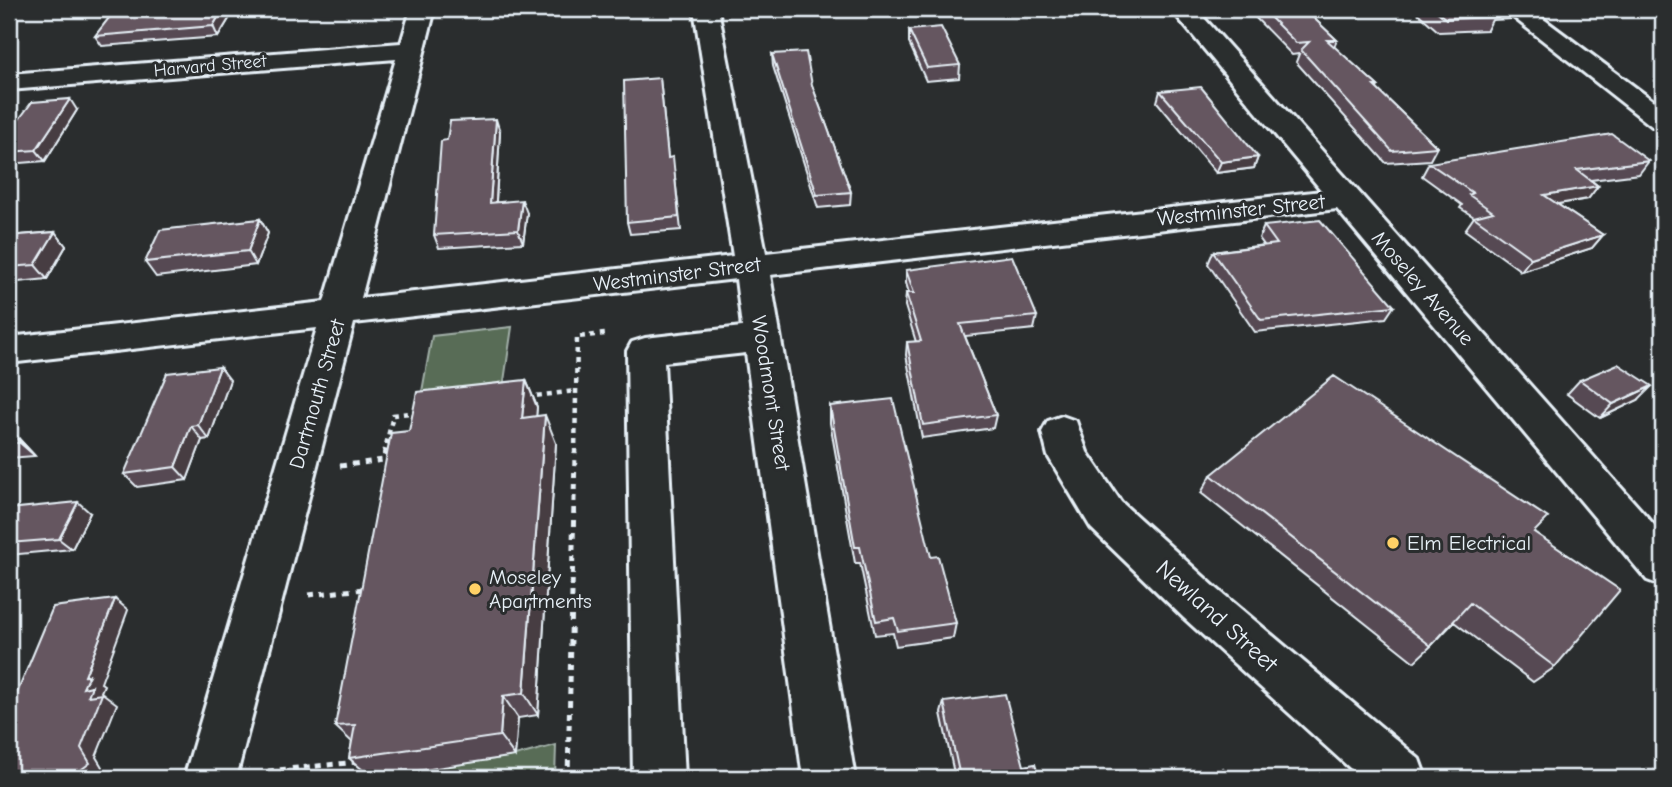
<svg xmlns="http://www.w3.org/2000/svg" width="1672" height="787" font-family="'Comic Neue',sans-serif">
<rect width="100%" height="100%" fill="#2a2d2e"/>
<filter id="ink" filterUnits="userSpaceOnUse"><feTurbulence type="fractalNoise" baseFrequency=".0143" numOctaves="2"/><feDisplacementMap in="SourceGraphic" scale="14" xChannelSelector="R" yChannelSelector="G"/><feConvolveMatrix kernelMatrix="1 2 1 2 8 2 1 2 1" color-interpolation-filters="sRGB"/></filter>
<g filter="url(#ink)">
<path fill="#596c56" stroke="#a0aea7" stroke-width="2" d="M 512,327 L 503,388 L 421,397 L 432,336 Z
M 556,745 L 555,778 L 371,778 L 515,756 Z"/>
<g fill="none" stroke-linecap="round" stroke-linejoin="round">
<defs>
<path id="minor" d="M 411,9 L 435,9 L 361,298 L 733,256 L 694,9 L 718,9 L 766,253 L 1322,191 L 1171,9 L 1196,9 L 1663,535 L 1663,586 L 1647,580 L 1337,209 L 770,275 L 855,778 L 803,778 L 746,353 L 664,362 L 685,778 L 633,778 L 627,351 L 632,342 L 645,338 L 742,327 L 736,279 L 354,323 L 236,778 L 184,778 L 317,328 L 9,363 L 9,337 L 324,302 L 396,59 L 9,90 L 9,74 L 401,43 Z
M 1503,9 L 1530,9 L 1663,108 L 1663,129 L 1653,127 Z
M 1062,416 L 1076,421 L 1087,452 L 1121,502 L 1216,588 L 1419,759 L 1426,778 L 1361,778 L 1184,618 L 1091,528 L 1048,456 L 1042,432 L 1048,421 Z"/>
</defs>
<use href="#minor" stroke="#e8f1f8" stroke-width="6"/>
<path stroke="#e8f1f8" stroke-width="4.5" stroke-dasharray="5 5" stroke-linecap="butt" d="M 527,397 L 575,391
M 384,454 L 393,415 L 418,412
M 575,454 L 577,337 L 605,334"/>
<path stroke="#e8f1f8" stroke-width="5" stroke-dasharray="6 6" stroke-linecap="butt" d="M 340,466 L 383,460 L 385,453
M 309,595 L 364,589
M 268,771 L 357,762
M 568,778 L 575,453"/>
<use href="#minor" fill="#2a2d2e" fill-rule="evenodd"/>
</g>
<path fill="#574a53" stroke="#e8f1f8" stroke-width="2" d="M 116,9 L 235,9 L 218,37 L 102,46 L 95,36 Z
M 1247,9 L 1304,9 L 1337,40 L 1334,47 L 1378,86 L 1377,89 L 1437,147 L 1430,160 L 1386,163 L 1296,62 L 1299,54 L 1292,55 Z
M 1413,9 L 1517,9 L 1511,19 L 1492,20 L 1487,30 L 1439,32 Z
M 909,30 L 960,65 L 959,78 L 926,81 L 909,43 Z
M 772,54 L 812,85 L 851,192 L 850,205 L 818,208 L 773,66 Z
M 660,78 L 668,158 L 674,169 L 681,230 L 630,234 L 627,222 Z
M 1160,91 L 1258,157 L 1254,168 L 1216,173 L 1157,102 Z
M 77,110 L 45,161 L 9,164 L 9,133 Z
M 500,132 L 496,202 L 527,213 L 523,243 L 439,248 L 434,235 Z
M 1649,161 L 1639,174 L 1591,180 L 1598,186 L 1588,199 L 1557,204 L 1603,235 L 1592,248 L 1521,271 L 1465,230 L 1474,217 L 1460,208 L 1462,205 L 1422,176 L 1429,163 Z
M 260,219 L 268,233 L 256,265 L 156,277 L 145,262 Z
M 1264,226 L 1394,306 L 1386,318 L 1255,332 L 1208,264 L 1213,252 L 1264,245 L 1259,238 Z
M 55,232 L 66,246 L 47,279 L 9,283 L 9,236 Z
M 906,270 L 1037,316 L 1034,329 L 965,336 L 996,415 L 993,428 L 922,438 L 906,355 L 907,342 L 916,342 L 905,306 L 906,293 L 909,293 L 906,283 Z
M 230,380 L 209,439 L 202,440 L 187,480 L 137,487 L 124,474 Z
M 526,380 L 537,407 L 536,416 L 556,443 L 538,715 L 518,718 L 515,756 L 372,778 L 349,758 L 352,742 L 335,726 Z
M 1580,380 L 1638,400 L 1600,418 L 1567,394 Z
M 830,406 L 931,557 L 956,623 L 953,638 L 896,646 L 893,633 L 875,635 L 860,563 L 855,563 L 830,423 Z
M 9,428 L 35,456 L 9,458 Z
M 1211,475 L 1534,532 L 1555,667 L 1533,682 L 1454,622 L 1431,646 L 1414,662 L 1201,493 Z
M 9,509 L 90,513 L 72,549 L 9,555 Z
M 944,702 L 1024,766 L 955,778 L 941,713 Z"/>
<path fill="#473c43" stroke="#e8f1f8" stroke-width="2" d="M 223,9 L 235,9 L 218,37 L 213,26 Z
M 70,99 L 77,110 L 45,161 L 36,150 Z
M 496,119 L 500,132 L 495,215 L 490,203 Z
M 1258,157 L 1254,168 L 1216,173 L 1221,162 Z
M 1598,186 L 1588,199 L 1534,208 L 1544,195 Z
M 522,200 L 527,213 L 523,243 L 518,230 Z
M 260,219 L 268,233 L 256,265 L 248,251 Z
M 55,232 L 66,246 L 47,279 L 35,265 Z
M 1603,235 L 1592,248 L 1521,271 L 1531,258 Z
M 220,367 L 230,380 L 209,439 L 198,425 Z
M 526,380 L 537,407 L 534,445 L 522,418 Z
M 1652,386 L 1638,400 L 1600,418 L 1613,404 Z
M 545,415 L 556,443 L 538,715 L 524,693 Z
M 191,426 L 202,440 L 187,480 L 175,467 Z
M 9,428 L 35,456 L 20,443 L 9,430 Z
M 78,502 L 90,513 L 72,549 L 59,539 Z
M 115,599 L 128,610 L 101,683 L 104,685 L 101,692 L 117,704 L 96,757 L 105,772 L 97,778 L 70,778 L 81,748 L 83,688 L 85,676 Z
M 503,696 L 518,718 L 515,756 L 500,736 Z"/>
<path fill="#655660" stroke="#e8f1f8" stroke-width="2" d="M 116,9 L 223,9 L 213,26 L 95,36 Z
M 1262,9 L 1304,9 L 1337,40 L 1327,40 L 1378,86 L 1374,86 L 1437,147 L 1392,151 L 1301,50 L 1309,42 L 1296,43 Z
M 1434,9 L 1484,9 L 1494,17 L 1446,19 Z
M 941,27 L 960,65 L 927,68 L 909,30 Z
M 806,52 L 812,85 L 851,192 L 817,195 L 772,54 Z
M 660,78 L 668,158 L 673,157 L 679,217 L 627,222 L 624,81 Z
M 1201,87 L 1258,157 L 1221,162 L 1160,91 Z
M 70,99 L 36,150 L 9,152 L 9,133 L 32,102 Z
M 496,119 L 490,203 L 522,200 L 518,230 L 434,235 L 441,141 L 447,140 L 450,121 Z
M 1612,134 L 1649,161 L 1577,170 L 1598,186 L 1544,195 L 1603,235 L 1531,258 L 1474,217 L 1493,212 L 1469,195 L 1473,193 L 1429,163 Z
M 260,219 L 248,251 L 145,262 L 160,230 Z
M 1320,220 L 1394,306 L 1261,320 L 1213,252 L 1277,244 L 1264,226 Z
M 55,232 L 35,265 L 9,267 L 9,236 Z
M 1012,256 L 1037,316 L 960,324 L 996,415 L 923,425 L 907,342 L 921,341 L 906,293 L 914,293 L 906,270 Z
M 1618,364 L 1652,386 L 1613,404 L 1580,380 Z
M 220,367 L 198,425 L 191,426 L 175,467 L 124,474 L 167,373 Z
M 1334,376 L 1548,518 L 1534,532 L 1620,590 L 1555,667 L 1470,603 L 1431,646 L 1211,475 Z
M 526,380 L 522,418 L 545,415 L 524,693 L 503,696 L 500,736 L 349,758 L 355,725 L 335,726 L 391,433 L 409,431 L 417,392 Z
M 893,399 L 931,557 L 938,556 L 956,623 L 898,631 L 894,618 L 876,621 L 860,547 L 855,547 L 830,406 Z
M 9,430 L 20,443 L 9,443 Z
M 78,502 L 59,539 L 9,543 L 9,509 Z
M 115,599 L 85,676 L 89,675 L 83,688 L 92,686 L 88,696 L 102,694 L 81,748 L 90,763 L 70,778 L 9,778 L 9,720 L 16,704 L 12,705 L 53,607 Z
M 1005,694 L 1024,766 L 1035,764 L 1039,778 L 956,778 L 960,777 L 944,702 Z
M 1223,768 L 1235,778 L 1214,778 Z"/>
</g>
<g fill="#ffd166" stroke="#2a2d2e" stroke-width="2.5">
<circle cx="1393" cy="543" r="7"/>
<circle cx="475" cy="589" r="7"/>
</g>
<g text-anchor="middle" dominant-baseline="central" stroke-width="6" stroke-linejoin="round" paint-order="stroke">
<g font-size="18" fill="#e8f1f8" stroke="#2a2d2e">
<text transform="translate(210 66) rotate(-5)">Harvard Street</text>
</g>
<g font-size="21" fill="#e8f1f8" stroke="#2a2d2e">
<text transform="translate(1241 210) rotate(-6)">Westminster Street</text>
<text transform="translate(677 274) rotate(-7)">Westminster Street</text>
<text transform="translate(1423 288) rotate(49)">Moseley Avenue</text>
<text transform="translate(771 393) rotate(81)">Woodmont Street</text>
<text transform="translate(317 394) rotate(-74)">Dartmouth Street</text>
</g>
<g font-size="21" fill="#e8f1f8" stroke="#2a2d2e" text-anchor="start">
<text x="1407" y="543">Elm Electrical</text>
<text x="489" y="577">Moseley<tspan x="489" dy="24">Apartments</tspan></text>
</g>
<g font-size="24" fill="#e8f1f8" stroke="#2a2d2e">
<text transform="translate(1217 616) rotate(42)">Newland Street</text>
</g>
</g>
<rect width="1672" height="787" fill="none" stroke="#2a2d2e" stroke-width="35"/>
<rect x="18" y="18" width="1637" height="752" fill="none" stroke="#e8f1f8" stroke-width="2.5" filter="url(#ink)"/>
</svg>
